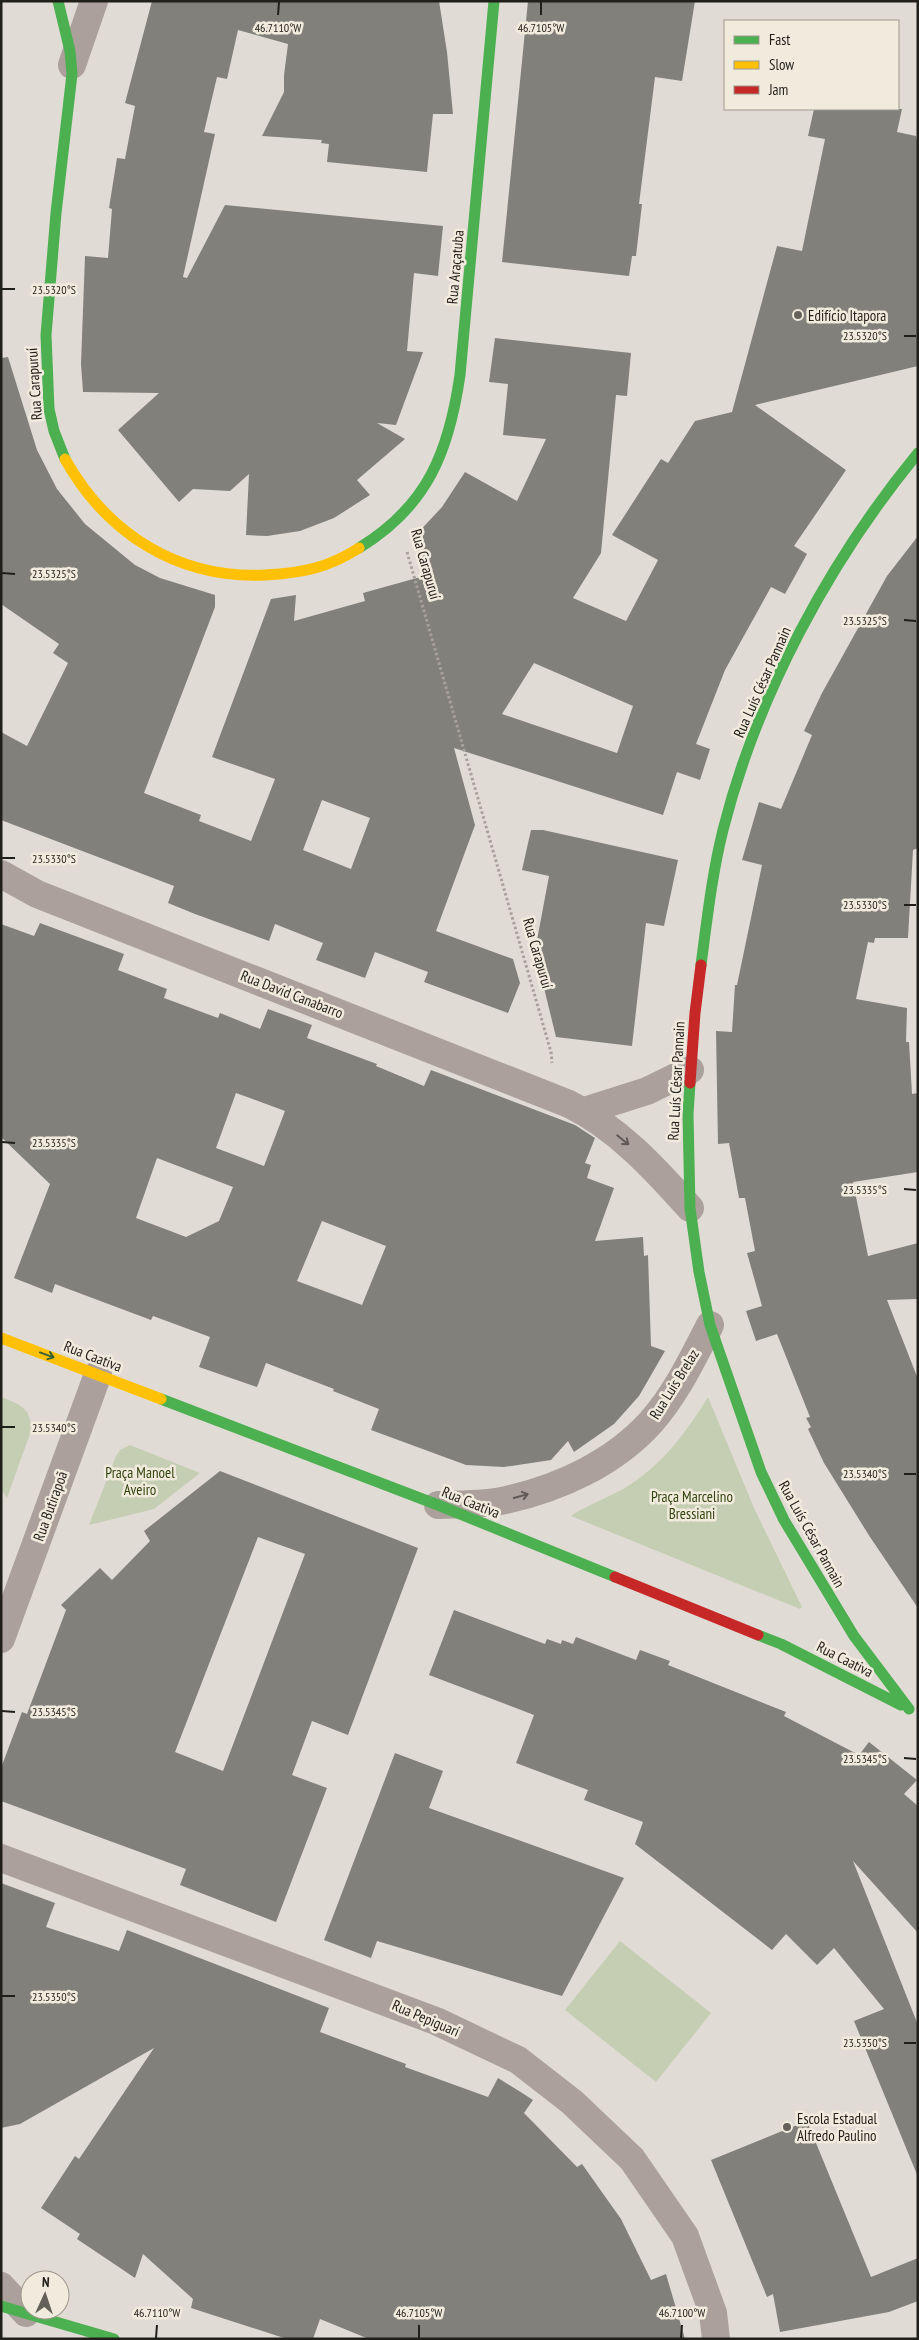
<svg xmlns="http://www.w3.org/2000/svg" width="919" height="2340" font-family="'PT Sans Narrow',sans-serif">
<rect width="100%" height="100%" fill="#e0dcd5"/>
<path fill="#c5ceb3" d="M 1,1397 C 21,1404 34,1410 30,1434 L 7,1498 L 1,1489 Z
M 708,1397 L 754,1508 L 802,1607 L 800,1609 L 571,1516 C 575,1511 618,1493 628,1486 C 663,1464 687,1431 708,1397 Z
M 130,1445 L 200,1473 L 154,1509 L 89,1525 L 116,1456 L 120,1450 Z
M 620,1941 L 711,2013 L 656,2082 L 565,2010 Z"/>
<path fill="#82807a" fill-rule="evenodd" d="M 152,1 L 439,1 L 447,52 L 453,114 L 433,114 L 427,172 L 327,162 L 329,144 L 321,143 L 322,140 L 262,136 L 284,92 L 284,75 L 288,44 L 238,30 L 227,79 L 217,77 L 204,132 L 215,134 L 183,277 L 187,278 L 225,205 L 443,226 L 438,276 L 414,273 L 407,351 L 423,352 L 396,425 L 377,423 L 405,439 L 357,480 L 370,495 L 334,518 L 300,531 L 267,536 L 246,535 L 249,474 L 230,491 L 193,489 L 179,502 L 118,430 L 159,393 L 83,392 L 81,364 L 85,256 L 108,258 L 112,209 L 109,208 L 117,158 L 125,159 L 135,106 L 125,103 Z
M 528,1 L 695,1 L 682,81 L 655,77 L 639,204 L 642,204 L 636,256 L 632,256 L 629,276 L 502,262 Z
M 814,109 L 902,109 L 897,132 L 916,136 L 918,146 L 918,366 L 755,405 L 846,470 L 794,546 L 807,554 L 785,594 L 771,587 L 725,670 L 696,744 L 710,749 L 700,780 L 677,772 L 663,815 L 454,748 L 475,825 L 436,931 L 513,959 L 520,983 L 508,1013 L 424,982 L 428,972 L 375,952 L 365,978 L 316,960 L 323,943 L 275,924 L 269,941 L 195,914 L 168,903 L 174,886 L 1,820 L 1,732 L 27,746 L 68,663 L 53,653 L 59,644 L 1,604 L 1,358 L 8,357 L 37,450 L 57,489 L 85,524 L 135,565 L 160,578 L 215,595 L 215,607 L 144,793 L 201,815 L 199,821 L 251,841 L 275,779 L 212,757 L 271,599 L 296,595 L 294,621 L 365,601 L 363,593 L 424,576 L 414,537 L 442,507 L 465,472 L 517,501 L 546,439 L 503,435 L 508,384 L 489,382 L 495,338 L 631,353 L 627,396 L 616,395 L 601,553 L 573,598 L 626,621 L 658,560 L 612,535 L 661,459 L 668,463 L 695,421 L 732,412 L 777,246 L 802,251 L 825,139 L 808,136 ZM 534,663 L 633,706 L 617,753 L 502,714 ZM 322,800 L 370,818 L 351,869 L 303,850 Z
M 918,536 L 918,848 L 913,850 L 908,938 L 875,938 L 874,943 L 868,942 L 856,999 L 907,1008 L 906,1042 L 909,1042 L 912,1094 L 918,1093 L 918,1172 L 853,1182 L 868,1256 L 918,1243 L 918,1299 L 887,1300 L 918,1379 L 918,1608 L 870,1537 L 824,1463 L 808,1429 L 811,1427 L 806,1418 L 810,1417 L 777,1334 L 756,1341 L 746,1311 L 762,1306 L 747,1253 L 755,1251 L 745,1198 L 739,1198 L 729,1143 L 718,1144 L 716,1031 L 732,1032 L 735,985 L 737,985 L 762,865 L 742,860 L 759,802 L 781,809 L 812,735 L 804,731 L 822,693 L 887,576 Z
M 531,830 L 543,830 L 678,860 L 664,926 L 646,923 L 632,1046 L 556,1037 L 535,951 L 549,876 L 522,870 Z
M 40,923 L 124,954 L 118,970 L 167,989 L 164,998 L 218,1018 L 220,1013 L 260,1029 L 268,1009 L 312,1025 L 307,1038 L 377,1064 L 376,1066 L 424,1086 L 431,1070 L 575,1125 L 595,1138 L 585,1163 L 591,1165 L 587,1178 L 614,1188 L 595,1241 L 643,1237 L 644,1256 L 648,1255 L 651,1346 L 665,1351 L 639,1396 L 614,1424 L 574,1452 L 568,1441 L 551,1460 L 504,1467 L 466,1465 L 371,1430 L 379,1409 L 333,1391 L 334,1389 L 266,1363 L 257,1387 L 199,1367 L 210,1337 L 153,1316 L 151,1320 L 55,1284 L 52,1293 L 14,1278 L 50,1184 L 1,1137 L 1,924 L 34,936 ZM 236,1093 L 285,1111 L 264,1166 L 216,1148 ZM 157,1158 L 233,1187 L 219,1221 L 186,1237 L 136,1218 ZM 322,1221 L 386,1246 L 362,1305 L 297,1281 Z
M 220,1471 L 418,1548 L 348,1735 L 312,1721 L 292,1775 L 327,1788 L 276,1922 L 180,1885 L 186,1869 L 1,1801 L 1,1768 L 22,1712 L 27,1714 L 66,1610 L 61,1605 L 100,1568 L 112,1580 L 150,1541 L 144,1531 ZM 258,1537 L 305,1554 L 223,1771 L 175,1752 Z
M 454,1610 L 545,1644 L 547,1639 L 561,1644 L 562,1640 L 573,1644 L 576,1637 L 636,1660 L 640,1650 L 670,1661 L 668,1665 L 786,1712 L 784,1716 L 859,1755 L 869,1742 L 917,1780 L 904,1794 L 918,1806 L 918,1933 L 853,1861 L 918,2025 L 918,2177 L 854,2021 L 884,2009 L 834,1948 L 817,1965 L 786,1934 L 772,1950 L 635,1844 L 643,1822 L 584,1800 L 588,1790 L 516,1763 L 534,1715 L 429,1675 Z
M 395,1753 L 443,1771 L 429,1808 L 624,1878 L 562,1996 L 377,1941 L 371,1958 L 324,1940 Z
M 1,1883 L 55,1903 L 46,1927 L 119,1951 L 127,1930 L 329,2008 L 320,2032 L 406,2064 L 405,2067 L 488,2097 L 498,2078 L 519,2091 L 533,2100 L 524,2113 L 577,2167 L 582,2164 L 621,2219 L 651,2280 L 666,2274 L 685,2339 L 369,2339 L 320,2319 L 313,2339 L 287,2339 L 191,2308 L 193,2299 L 143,2254 L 135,2278 L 77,2239 L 80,2234 L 41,2208 L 75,2156 L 79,2159 L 154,2048 L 20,2124 L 1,2128 Z
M 807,2121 L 871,2277 L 918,2258 L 918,2301 L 889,2312 L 780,2332 L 773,2294 L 767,2297 L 711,2160 Z"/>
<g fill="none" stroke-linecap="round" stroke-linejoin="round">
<path stroke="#a8a09c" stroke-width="3" stroke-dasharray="2.5 2.5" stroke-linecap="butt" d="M 407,552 L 551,1052 L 552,1063"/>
<path stroke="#aca09d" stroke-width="28" d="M 72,65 L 94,1
M 1,874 L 37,894 L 569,1104 C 618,1128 655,1169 690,1208
M 584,1111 L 647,1091 L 690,1070
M 438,1505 C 460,1504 485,1505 506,1500 C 560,1488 614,1463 651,1422 C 676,1394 693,1358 710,1325
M 1,1639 L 98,1374
M 1,1858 L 436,2021 L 518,2060 L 572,2102 L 632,2159 L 685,2236 L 713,2313 L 716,2339
M 1,2286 L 26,2313"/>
<path stroke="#4caf50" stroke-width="11" d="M 58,1 L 70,51 L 72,74 L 56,213 L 46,335 L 49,409 L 54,431 L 65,459
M 359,548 C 428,506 449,451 460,375 L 494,1
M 701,965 C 707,920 712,874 723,830 C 757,695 830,560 918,453
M 690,1083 L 688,1114 L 690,1208 L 699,1272 L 710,1325 L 761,1472 L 784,1520 L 854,1636 L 909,1709
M 161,1399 L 438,1505 L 615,1577
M 758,1635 L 781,1644 L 901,1705
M 1,2306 L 114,2339"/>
<path stroke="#ffc107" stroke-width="11" d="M 65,459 C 107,534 178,579 265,575 C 302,573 328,568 359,548
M 1,1338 L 161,1399"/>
<path stroke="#c62828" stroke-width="11" d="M 690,1083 L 695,1013 L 701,965
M 615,1577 L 758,1635"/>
</g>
<defs><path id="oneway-shaft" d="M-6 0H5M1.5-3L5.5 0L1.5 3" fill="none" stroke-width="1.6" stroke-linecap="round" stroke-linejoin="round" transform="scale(1.25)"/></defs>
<g stroke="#605955">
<use href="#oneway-shaft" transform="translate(623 1140) rotate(39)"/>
<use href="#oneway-shaft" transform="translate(521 1496) rotate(-15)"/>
</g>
<use stroke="#346032" href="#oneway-shaft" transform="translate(47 1355) rotate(20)"/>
<path fill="none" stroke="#211f1a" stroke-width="2" d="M 278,15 L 279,2M 541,15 L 541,2M 2,289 L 15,289M 904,336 L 916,336M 2,573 L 15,574M 904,620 L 916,621M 2,858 L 15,858M 904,905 L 916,905M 2,1142 L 15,1143M 904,1189 L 916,1190M 2,1427 L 15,1427M 904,1474 L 916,1474M 2,1711 L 15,1712M 904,1758 L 916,1759M 2,1996 L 15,1996M 904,2043 L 916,2043M 156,2338 L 157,2325M 419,2338 L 419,2325M 681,2338 L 682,2325"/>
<g fill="#64615b" stroke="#f1ebdd" stroke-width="2">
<circle cx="798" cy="315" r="5"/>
<circle cx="787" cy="2127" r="5"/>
</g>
<g text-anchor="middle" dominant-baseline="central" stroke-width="5" stroke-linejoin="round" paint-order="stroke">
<g font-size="15" fill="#211f1a" stroke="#f1ebdd">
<text transform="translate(455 267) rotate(-85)">Rua Araçatuba</text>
<text transform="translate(34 384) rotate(-94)">Rua Carapuruí</text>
<text transform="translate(426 564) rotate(74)">Rua Carapuruí</text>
<text transform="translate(762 682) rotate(-66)">Rua Luís César Pannain</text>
<text transform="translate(538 953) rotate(74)">Rua Carapuruí</text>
<text transform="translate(292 994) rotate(21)">Rua David Canabarro</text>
<text transform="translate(676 1081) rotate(-87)">Rua Luís César Pannain</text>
<text transform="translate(93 1356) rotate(21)">Rua Caativa</text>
<text transform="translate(674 1384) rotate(-58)">Rua Luis Brelaz</text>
<text transform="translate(471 1502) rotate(22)">Rua Caativa</text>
<text transform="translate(50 1506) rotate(-70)">Rua Butirapoã</text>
<text transform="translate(812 1534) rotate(61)">Rua Luís César Pannain</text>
<text transform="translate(845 1659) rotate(27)">Rua Caativa</text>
<text transform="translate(426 2018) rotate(23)">Rua Pepiguarí</text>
</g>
<g font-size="15" fill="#211f1a" stroke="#f1ebdd" text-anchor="start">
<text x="808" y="315">Edifício Itapora</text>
<text x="797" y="2118">Escola Estadual<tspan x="797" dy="17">Alfredo Paulino</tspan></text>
</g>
<g font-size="15" fill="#324410" stroke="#f1ebdd">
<text x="140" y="1472">Praça Manoel<tspan x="140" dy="17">Aveiro</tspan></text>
<text x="692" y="1496">Praça Marcelino<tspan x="692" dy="17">Bressiani</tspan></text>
</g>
</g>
<g font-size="12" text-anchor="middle" fill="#211f1a" stroke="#f1ebdd" stroke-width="5" stroke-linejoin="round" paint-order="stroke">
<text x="278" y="32">46.7110°W</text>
<text x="541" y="32">46.7105°W</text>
<text x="54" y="294">23.5320°S</text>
<text x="865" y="340">23.5320°S</text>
<text x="54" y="578">23.5325°S</text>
<text x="865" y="625">23.5325°S</text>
<text x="54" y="863">23.5330°S</text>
<text x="865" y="909">23.5330°S</text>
<text x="54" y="1147">23.5335°S</text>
<text x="865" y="1194">23.5335°S</text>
<text x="54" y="1432">23.5340°S</text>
<text x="865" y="1478">23.5340°S</text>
<text x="54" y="1716">23.5345°S</text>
<text x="865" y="1763">23.5345°S</text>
<text x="54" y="2001">23.5350°S</text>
<text x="865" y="2047">23.5350°S</text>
<text x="157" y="2317">46.7110°W</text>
<text x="419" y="2317">46.7105°W</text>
<text x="682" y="2317">46.7100°W</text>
</g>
<rect width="919" height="2340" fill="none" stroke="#211f1a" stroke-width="5"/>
<rect x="724" y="20" width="175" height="90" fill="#f1ebdd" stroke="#9e998f"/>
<rect x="734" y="36" width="25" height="8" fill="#4caf50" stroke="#9e998f"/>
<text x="769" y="45" font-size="15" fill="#211f1a">Fast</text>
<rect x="734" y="61" width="25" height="8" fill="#ffc107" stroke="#9e998f"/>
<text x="769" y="70" font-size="15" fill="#211f1a">Slow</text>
<rect x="734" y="86" width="25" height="8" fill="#c62828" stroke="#9e998f"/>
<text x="769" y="95" font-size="15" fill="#211f1a">Jam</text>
<g transform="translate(45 2295) rotate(3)"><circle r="24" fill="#f1ebdd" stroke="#9e998f"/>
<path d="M0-4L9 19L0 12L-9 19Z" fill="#64615b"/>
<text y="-8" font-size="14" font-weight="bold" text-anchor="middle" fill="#211f1a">N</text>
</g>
</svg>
